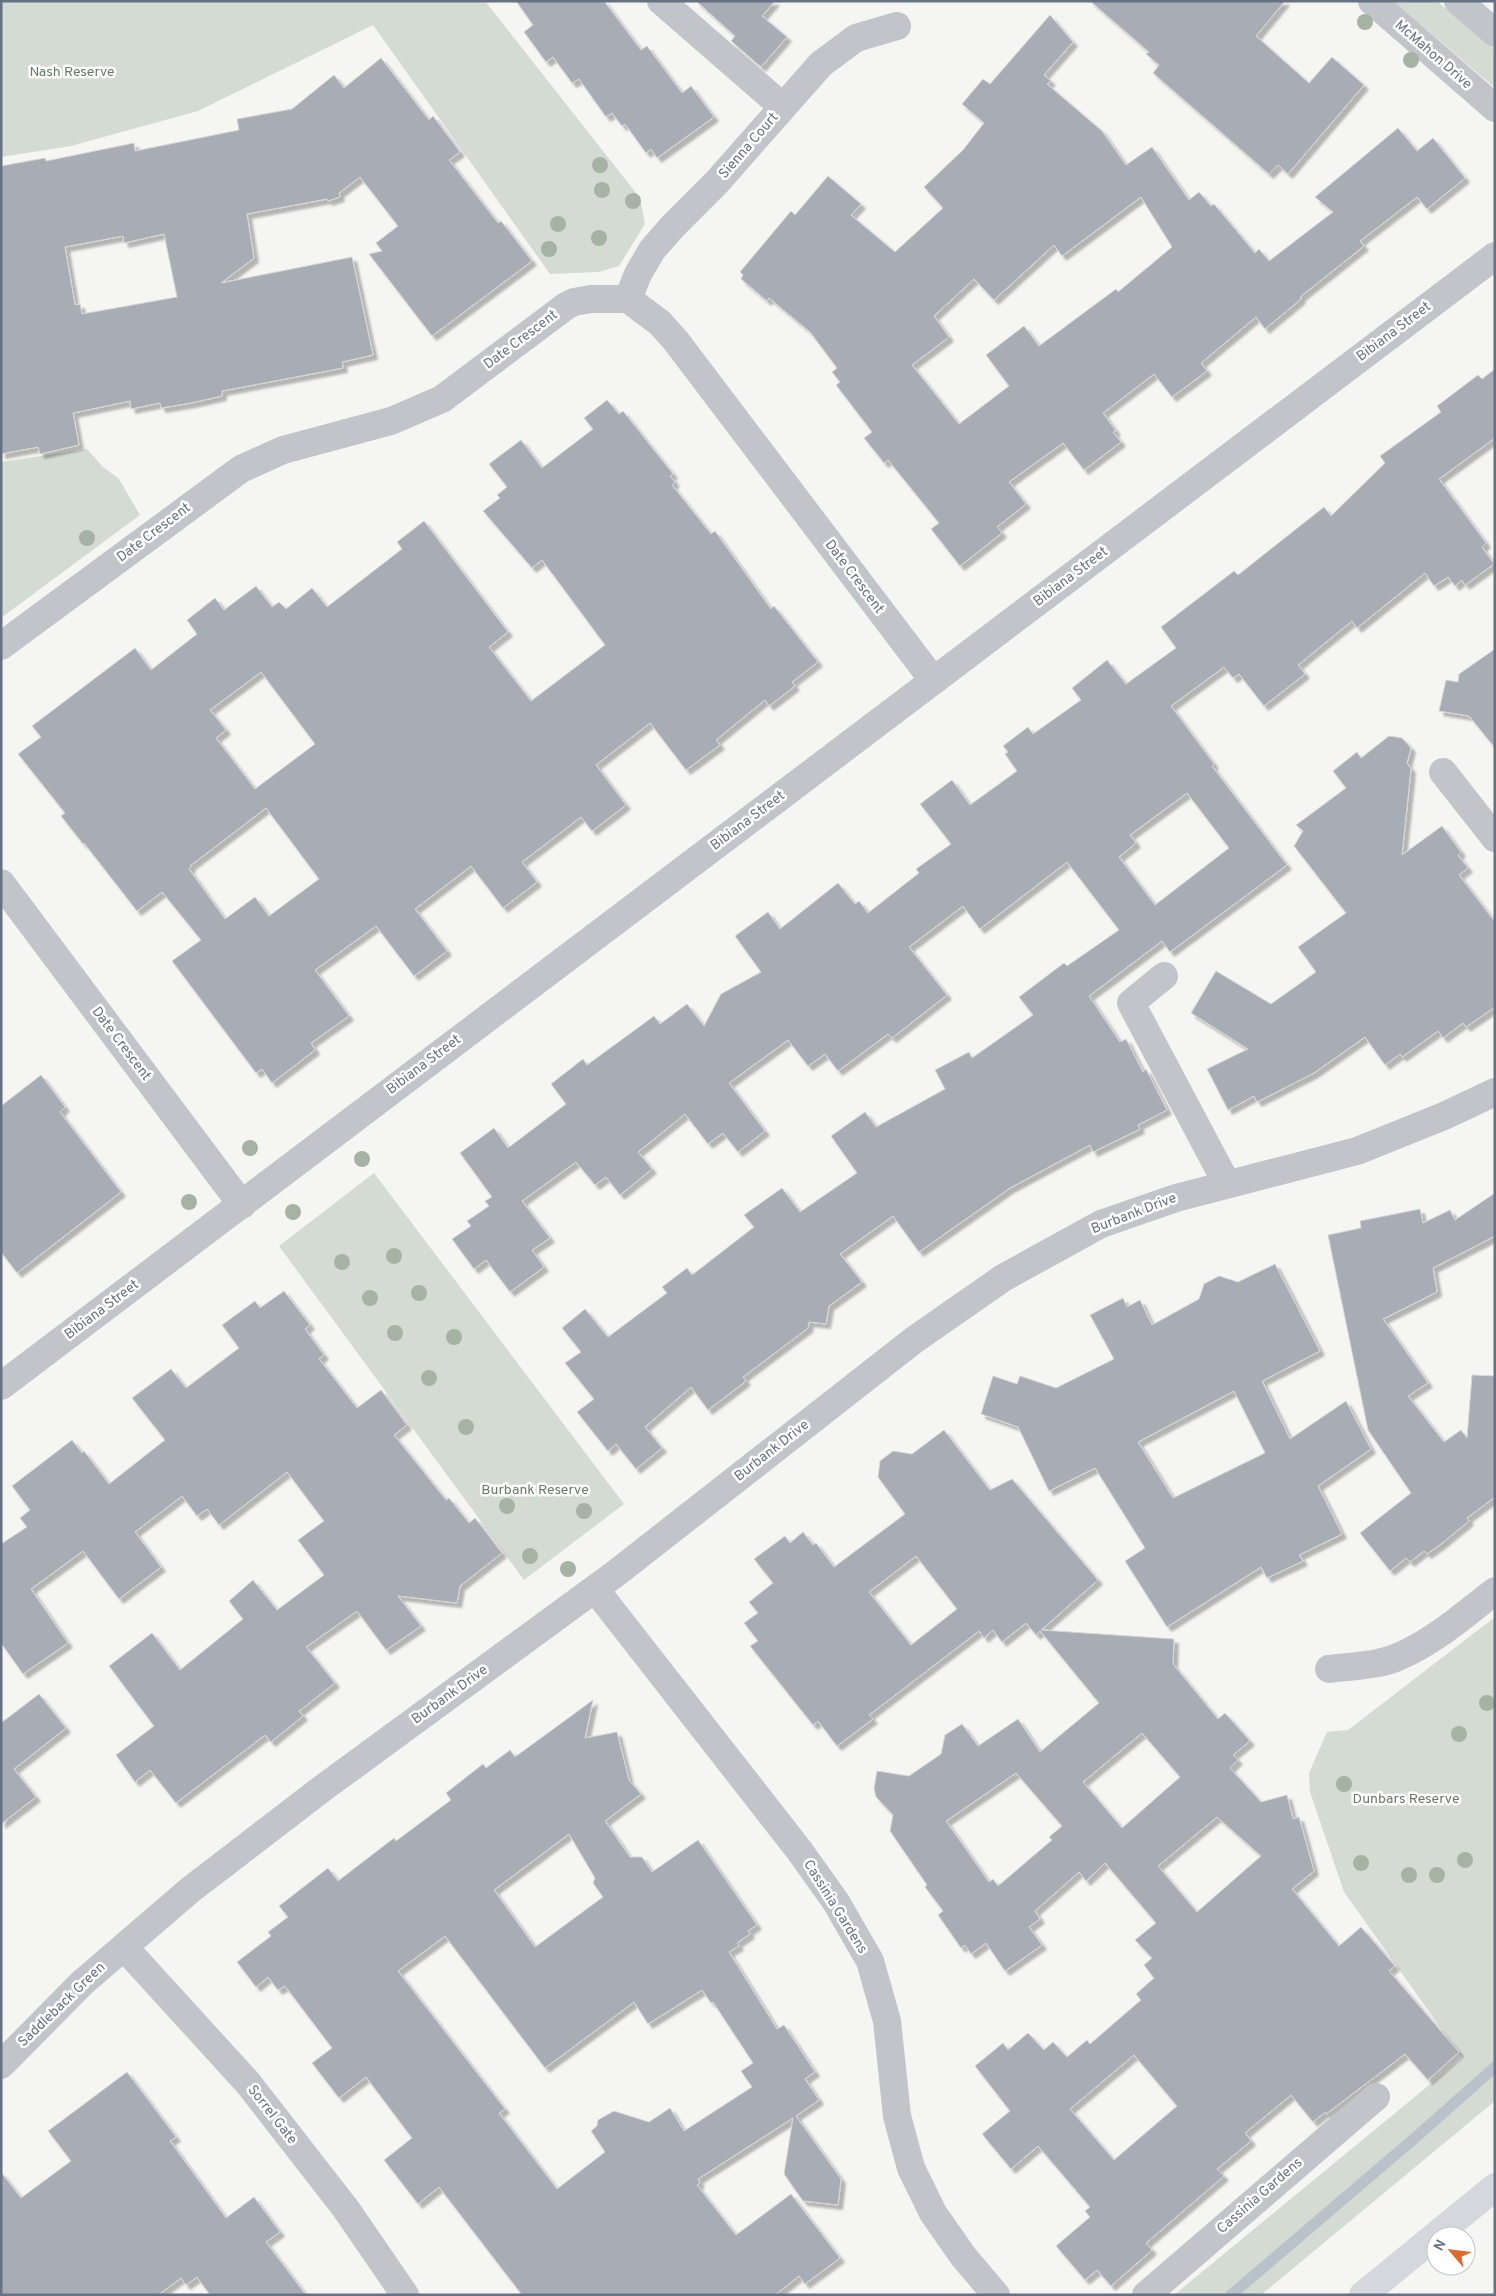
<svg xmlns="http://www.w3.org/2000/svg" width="1496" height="2296" font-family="Overpass,sans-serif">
<defs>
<filter id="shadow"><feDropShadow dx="4.5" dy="4.5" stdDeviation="1" flood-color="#0004"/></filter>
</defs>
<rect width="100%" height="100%" fill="#f5f6f2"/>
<path fill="#d4dbd2" d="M 1,1 L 485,1 L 640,198 L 645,224 L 619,266 L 599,272 L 550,274 L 373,25 L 198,111 L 71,146 L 1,157 Z
M 1393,1 L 1437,1 L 1495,50 L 1495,88 Z
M 87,449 L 103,467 L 119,479 L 140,515 L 1,618 L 1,462 Z
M 374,1173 L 624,1504 L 524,1580 L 279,1246 Z
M 1495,1617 L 1495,2101 L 1261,2295 L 1174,2295 L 1462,2058 L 1344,1892 L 1310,1792 L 1309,1773 L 1327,1732 L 1348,1730 Z"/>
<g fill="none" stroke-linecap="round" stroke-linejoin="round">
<path stroke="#b9c2c8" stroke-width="11" d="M 1231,2295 L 1416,2137 L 1495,2067"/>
</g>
<path fill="#a8adb5" stroke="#d7d7d5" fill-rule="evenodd" filter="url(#shadow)" d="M 516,1 L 604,1 L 641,50 L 647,46 L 682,93 L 691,86 L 714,117 L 657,158 L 651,149 L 646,153 L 625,124 L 622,126 L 612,113 L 606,117 L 579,79 L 572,83 L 553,57 L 546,62 L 524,32 L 533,25 Z
M 696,1 L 775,1 L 762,16 L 787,37 L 761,67 L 731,41 L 735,36 Z
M 1090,1 L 1285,1 L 1256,36 L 1309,83 L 1332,57 L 1364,85 L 1288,174 L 1278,165 L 1269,174 L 1153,73 L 1159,65 L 1146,54 L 1149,52 Z
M 1050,15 L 1073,42 L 1044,75 L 1051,81 L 1047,84 L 1102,131 L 1126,165 L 1152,147 L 1189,200 L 1199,192 L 1211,206 L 1214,204 L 1255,253 L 1259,249 L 1269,261 L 1333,212 L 1315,197 L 1398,128 L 1417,151 L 1433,138 L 1465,178 L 1427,209 L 1417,197 L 1360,241 L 1364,246 L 1300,297 L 1301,299 L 1265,329 L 1256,317 L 1201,363 L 1207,371 L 1172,397 L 1154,374 L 1103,413 L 1116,431 L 1113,432 L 1121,442 L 1084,470 L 1063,443 L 1009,482 L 1026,504 L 997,527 L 1002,533 L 960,566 L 931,529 L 939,523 L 888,460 L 884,463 L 864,438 L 872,432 L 836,385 L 840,382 L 832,372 L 837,368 L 810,332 L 769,298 L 767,301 L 741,279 L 743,275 L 740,272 L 791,211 L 795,215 L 828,176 L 861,204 L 851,215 L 895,252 L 943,208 L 924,187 L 963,150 L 984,123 L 962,104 L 983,79 L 990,84 ZM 1141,197 L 1172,247 L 1118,292 L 1116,289 L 1039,346 L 1024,326 L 986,355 L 1009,386 L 959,424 L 912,365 L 949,337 L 934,316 L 974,279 L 994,300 L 1054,245 L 1062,256 Z
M 381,58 L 429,120 L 433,116 L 460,152 L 449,160 L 498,223 L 501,221 L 532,261 L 432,336 L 369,254 L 382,251 L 376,243 L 398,226 L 360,177 L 339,193 L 340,197 L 328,201 L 327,199 L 247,214 L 254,258 L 221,283 L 352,257 L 373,355 L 342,362 L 343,368 L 222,391 L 222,396 L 191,403 L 161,408 L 160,403 L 131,409 L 130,401 L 73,413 L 79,445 L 40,454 L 38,447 L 1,454 L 1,166 L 45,158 L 46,161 L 134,143 L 135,151 L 239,130 L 237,119 L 292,109 L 334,75 L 344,88 ZM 164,234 L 177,297 L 82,314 L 80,304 L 75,305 L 65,247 L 123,236 L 124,243 Z
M 1495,369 L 1495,438 L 1439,479 L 1486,543 L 1482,547 L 1494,564 L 1465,585 L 1462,580 L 1455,586 L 1448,577 L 1434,586 L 1425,573 L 1357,628 L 1352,621 L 1298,665 L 1305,674 L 1264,706 L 1239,674 L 1233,678 L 1224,667 L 1171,706 L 1214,764 L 1212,766 L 1287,865 L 1170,952 L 1162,941 L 1089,996 L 1120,1042 L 1126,1039 L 1143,1072 L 1146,1069 L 1167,1110 L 1138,1125 L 1140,1129 L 1093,1152 L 1090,1145 L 1010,1188 L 919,1252 L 893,1216 L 840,1254 L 862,1282 L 829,1306 L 826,1324 L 809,1322 L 808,1328 L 743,1377 L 746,1381 L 708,1410 L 691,1387 L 645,1427 L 662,1448 L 636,1469 L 616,1444 L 608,1451 L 577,1412 L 594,1399 L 565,1363 L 581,1352 L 562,1328 L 585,1309 L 608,1337 L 667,1293 L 662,1287 L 687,1268 L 692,1275 L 754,1227 L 744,1215 L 782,1188 L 800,1212 L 857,1173 L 831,1136 L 865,1112 L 876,1127 L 945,1089 L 935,1070 L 969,1052 L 972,1058 L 1033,1015 L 1019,997 L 1064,963 L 1067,966 L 1119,930 L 1067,862 L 980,929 L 963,906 L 909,947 L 947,995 L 892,1038 L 888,1034 L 838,1071 L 825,1054 L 808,1066 L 788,1040 L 729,1083 L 765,1131 L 738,1152 L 723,1133 L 708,1144 L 685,1114 L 638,1152 L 652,1169 L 620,1195 L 606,1177 L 595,1185 L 576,1162 L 522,1201 L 550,1238 L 532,1250 L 544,1267 L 510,1292 L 486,1260 L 474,1269 L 452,1239 L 471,1226 L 467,1221 L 489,1206 L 485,1201 L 492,1197 L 460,1153 L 494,1128 L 508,1148 L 566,1104 L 551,1084 L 583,1059 L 587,1065 L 654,1016 L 660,1024 L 687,1004 L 704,1026 L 721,994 L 761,972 L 735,936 L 768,912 L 780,929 L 838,883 L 855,904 L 859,901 L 868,913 L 919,873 L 916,869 L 951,844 L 920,804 L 952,780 L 970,805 L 1017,771 L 1005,754 L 1008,752 L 1003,746 L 1028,727 L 1033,734 L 1081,700 L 1072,688 L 1107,660 L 1126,684 L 1176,648 L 1161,627 L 1234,571 L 1238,575 L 1324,507 L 1331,516 L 1385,463 L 1380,456 L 1441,412 L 1437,406 L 1478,375 L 1482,379 ZM 1187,793 L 1229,848 L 1155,905 L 1119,857 L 1136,843 L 1130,835 Z
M 607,400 L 619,414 L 623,411 L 673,474 L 670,476 L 675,482 L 672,485 L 711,534 L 715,531 L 771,609 L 774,606 L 818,662 L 792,682 L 795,686 L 769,706 L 765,700 L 716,740 L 720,745 L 686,770 L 650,723 L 596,765 L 626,805 L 592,831 L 581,817 L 522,862 L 537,882 L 503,908 L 471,866 L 415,909 L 447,951 L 414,976 L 376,926 L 315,970 L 349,1016 L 311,1043 L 315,1050 L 272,1083 L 262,1069 L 256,1073 L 172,961 L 201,940 L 162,892 L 137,911 L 84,843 L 83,844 L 61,816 L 65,813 L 18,754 L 41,737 L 32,726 L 135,648 L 151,670 L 197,634 L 187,620 L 215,598 L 224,610 L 256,586 L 272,607 L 279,602 L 286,609 L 312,588 L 327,607 L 402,549 L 397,542 L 424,521 L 508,632 L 489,647 L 531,701 L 605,645 L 542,560 L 532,568 L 483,511 L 500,498 L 497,495 L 507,487 L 489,464 L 521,440 L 542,468 L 593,429 L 584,418 ZM 261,672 L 315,744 L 255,789 L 216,738 L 226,730 L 210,710 ZM 266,808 L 319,879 L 269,916 L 255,897 L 225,919 L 189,869 L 191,867 L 190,866 Z
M 1495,649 L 1495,748 L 1469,716 L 1439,711 L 1446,680 L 1458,682 L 1459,674 Z
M 1389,736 L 1402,738 L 1411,748 L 1407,763 L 1411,769 L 1402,855 L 1442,826 L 1461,852 L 1458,855 L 1468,868 L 1459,875 L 1495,922 L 1495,1007 L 1466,1027 L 1463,1023 L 1443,1038 L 1438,1031 L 1402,1057 L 1400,1054 L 1385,1065 L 1365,1037 L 1314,1073 L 1257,1102 L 1254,1096 L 1228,1110 L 1207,1069 L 1248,1049 L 1191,1013 L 1216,971 L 1271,1004 L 1316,972 L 1298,947 L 1346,913 L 1294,846 L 1303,831 L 1296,825 L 1346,788 L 1333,771 L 1357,752 L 1361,758 Z
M 41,1075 L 65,1107 L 60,1112 L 121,1192 L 17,1273 L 1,1252 L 1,1106 Z
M 1495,1193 L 1495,1236 L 1433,1268 L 1437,1292 L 1383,1319 L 1428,1383 L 1408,1396 L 1444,1442 L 1461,1430 L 1467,1438 L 1472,1375 L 1495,1376 L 1495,1497 L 1467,1518 L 1469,1521 L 1441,1544 L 1427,1554 L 1424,1551 L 1410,1562 L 1406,1558 L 1390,1571 L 1360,1533 L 1411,1493 L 1368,1430 L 1328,1235 L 1361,1228 L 1360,1221 L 1420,1209 L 1423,1223 L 1450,1210 L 1455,1220 Z
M 1275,1264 L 1320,1351 L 1262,1381 L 1290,1439 L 1346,1401 L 1371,1449 L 1318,1486 L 1342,1534 L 1299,1555 L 1303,1561 L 1267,1578 L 1261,1567 L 1167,1627 L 1125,1561 L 1145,1548 L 1095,1468 L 1049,1491 L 1018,1427 L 981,1414 L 993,1376 L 1017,1384 L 1020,1376 L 1056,1388 L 1114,1359 L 1090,1315 L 1123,1298 L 1127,1307 L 1140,1300 L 1152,1325 L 1199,1299 L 1204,1284 L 1219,1276 L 1238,1282 ZM 1234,1391 L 1265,1453 L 1173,1498 L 1138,1442 Z
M 284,1291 L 310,1325 L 305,1329 L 324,1355 L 319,1359 L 357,1408 L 381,1390 L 407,1425 L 394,1435 L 446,1500 L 449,1498 L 469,1523 L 475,1518 L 502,1553 L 460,1586 L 457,1603 L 398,1596 L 421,1626 L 386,1650 L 357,1611 L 306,1647 L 335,1683 L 299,1711 L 303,1716 L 271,1742 L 265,1735 L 176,1803 L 150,1770 L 135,1782 L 116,1755 L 154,1726 L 109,1666 L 152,1633 L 180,1670 L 243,1619 L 229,1601 L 253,1580 L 277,1610 L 324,1575 L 298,1540 L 324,1521 L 287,1472 L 219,1525 L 207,1509 L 197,1516 L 182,1496 L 135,1532 L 161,1567 L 119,1599 L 83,1551 L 31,1589 L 68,1643 L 23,1674 L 1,1643 L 1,1544 L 27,1527 L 20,1518 L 30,1510 L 12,1486 L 72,1440 L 82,1453 L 84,1451 L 109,1484 L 165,1440 L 132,1398 L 171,1369 L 186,1388 L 239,1348 L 222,1325 L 255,1301 L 260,1308 Z
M 944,1430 L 990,1490 L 1012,1479 L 1098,1580 L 1041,1630 L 1174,1639 L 1173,1664 L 1218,1719 L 1225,1713 L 1250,1741 L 1233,1755 L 1238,1760 L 1230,1768 L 1261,1802 L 1287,1795 L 1293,1819 L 1299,1817 L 1314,1871 L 1292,1889 L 1339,1946 L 1361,1927 L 1395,1966 L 1389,1971 L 1459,2052 L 1428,2080 L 1405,2054 L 1326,2114 L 1325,2112 L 1313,2122 L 1291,2095 L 1245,2133 L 1251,2141 L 1217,2169 L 1224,2176 L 1146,2243 L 1152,2250 L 1111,2286 L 1097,2270 L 1085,2280 L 1056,2246 L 1090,2217 L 1085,2211 L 1090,2207 L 1038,2146 L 1011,2169 L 982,2134 L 1010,2111 L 975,2066 L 1003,2043 L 1008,2050 L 1028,2033 L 1044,2050 L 1053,2042 L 1067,2057 L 1087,2040 L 1090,2044 L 1141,2000 L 1136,1994 L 1154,1978 L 1144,1965 L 1152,1958 L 1135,1940 L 1156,1923 L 1105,1863 L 1086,1881 L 1079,1872 L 1035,1911 L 1040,1919 L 1029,1927 L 1042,1945 L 1005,1971 L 986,1943 L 971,1954 L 965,1945 L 961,1948 L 938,1915 L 943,1911 L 925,1887 L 927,1885 L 890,1831 L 893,1815 L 876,1797 L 874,1788 L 877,1771 L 909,1776 L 941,1754 L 945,1735 L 962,1724 L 978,1746 L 1018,1719 L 1040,1752 L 1099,1703 L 1040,1631 L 1036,1635 L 1026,1623 L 1002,1642 L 993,1630 L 984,1638 L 979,1631 L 869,1715 L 873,1719 L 837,1746 L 818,1721 L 813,1725 L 750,1646 L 758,1641 L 744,1623 L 758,1613 L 749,1602 L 773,1583 L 754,1559 L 785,1536 L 790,1543 L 803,1532 L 813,1545 L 816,1543 L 834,1567 L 905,1514 L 878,1477 L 880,1461 L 893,1451 L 912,1454 ZM 916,1556 L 957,1609 L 911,1645 L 869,1592 ZM 1142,1733 L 1180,1777 L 1122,1828 L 1083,1782 ZM 1016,1773 L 1062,1826 L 1049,1837 L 1052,1840 L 998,1886 L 993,1879 L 989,1882 L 946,1821 ZM 1217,1817 L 1261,1856 L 1197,1912 L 1158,1866 ZM 1134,2055 L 1177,2106 L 1114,2160 L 1070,2109 Z
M 39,1694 L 66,1728 L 14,1769 L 36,1797 L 1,1824 L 1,1723 Z
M 593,1700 L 585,1738 L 617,1732 L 629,1780 L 641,1794 L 605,1821 L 630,1857 L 642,1857 L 652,1872 L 698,1840 L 757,1925 L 748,1931 L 750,1934 L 737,1943 L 739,1946 L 729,1952 L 777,2029 L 784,2025 L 815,2072 L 805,2079 L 819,2100 L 796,2116 L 841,2179 L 838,2205 L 803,2201 L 784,2174 L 793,2118 L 698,2179 L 700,2183 L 697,2185 L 736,2235 L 791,2194 L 840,2258 L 805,2284 L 799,2276 L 775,2295 L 522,2295 L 439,2187 L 418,2204 L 384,2160 L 412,2138 L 366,2077 L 339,2098 L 312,2063 L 332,2048 L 285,1986 L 278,1990 L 268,1977 L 256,1987 L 237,1962 L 271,1936 L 268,1932 L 288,1917 L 279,1906 L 328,1868 L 338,1881 L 394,1838 L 396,1841 L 451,1800 L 446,1793 L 483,1764 L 486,1768 L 510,1750 L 515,1757 ZM 569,1834 L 595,1878 L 593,1883 L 603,1897 L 535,1947 L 494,1890 ZM 445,1936 L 545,2068 L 634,2002 L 648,2024 L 702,1990 L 711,2003 L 713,2002 L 753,2063 L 741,2071 L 752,2087 L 684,2131 L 670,2108 L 649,2122 L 614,2111 L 598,2120 L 597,2126 L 591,2131 L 605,2152 L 557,2189 L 499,2113 L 505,2109 L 398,1971 Z
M 127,2072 L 176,2137 L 170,2141 L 226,2218 L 254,2197 L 280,2232 L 266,2242 L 306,2295 L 210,2295 L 197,2277 L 186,2285 L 181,2278 L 158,2295 L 1,2295 L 1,2172 L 21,2198 L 71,2161 L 48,2131 Z"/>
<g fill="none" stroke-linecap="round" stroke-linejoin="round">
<path stroke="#c1c4c8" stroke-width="28" d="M 661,1 L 783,107
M 628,299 L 638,274 L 652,250 L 673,226 L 717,182 L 821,64 L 856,38 L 897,26
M 1,646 L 241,469 L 283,450 L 391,421 L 442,399 L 566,306 L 574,302 L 591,299 L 628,299 L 660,323 L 676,341 L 933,680
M 1443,772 L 1495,838
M 1,883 L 242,1205
M 1164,976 L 1131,1003 L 1227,1184
M 1,1386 L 1495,256
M 595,1589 L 799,1850 L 836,1902 L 870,1961 L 887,2021 L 897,2116 L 911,2168 L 933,2213 L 963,2256 L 996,2295
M 1329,1669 C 1352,1666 1379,1666 1400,1656 C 1435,1641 1465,1614 1495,1591
M 124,1947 L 248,2083 L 346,2209 L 405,2295
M 1,2065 L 82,1983 L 190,1890 L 323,1788 L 615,1574 L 914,1340 L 1003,1278 L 1101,1224 L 1176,1198 L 1357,1151 L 1444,1116 L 1495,1092
M 1146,2295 L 1376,2097"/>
<path stroke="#c1c4c8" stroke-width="28" d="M 1372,1 L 1495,108
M 1458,1 L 1495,33"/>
<path stroke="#d4d8dc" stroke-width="28" d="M 1363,2295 L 1495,2187"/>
</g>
<g fill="#a6b2a4">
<circle cx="1365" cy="22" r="8"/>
<circle cx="1411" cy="60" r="8"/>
<circle cx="600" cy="165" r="8"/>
<circle cx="602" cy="190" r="8"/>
<circle cx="633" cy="201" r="8"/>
<circle cx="558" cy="224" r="8"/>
<circle cx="599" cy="238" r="8"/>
<circle cx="549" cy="249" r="8"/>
<circle cx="87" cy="538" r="8"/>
<circle cx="250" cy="1148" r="8"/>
<circle cx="362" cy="1159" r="8"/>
<circle cx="189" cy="1202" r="8"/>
<circle cx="293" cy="1212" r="8"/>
<circle cx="394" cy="1256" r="8"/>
<circle cx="342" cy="1262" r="8"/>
<circle cx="419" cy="1293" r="8"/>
<circle cx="370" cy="1298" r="8"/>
<circle cx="395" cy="1333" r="8"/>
<circle cx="454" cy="1337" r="8"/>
<circle cx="429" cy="1378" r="8"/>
<circle cx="466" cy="1427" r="8"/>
<circle cx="507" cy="1506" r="8"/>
<circle cx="584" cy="1511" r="8"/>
<circle cx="530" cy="1556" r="8"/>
<circle cx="568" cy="1569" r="8"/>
<circle cx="1487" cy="1703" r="8"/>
<circle cx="1459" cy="1734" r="8"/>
<circle cx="1344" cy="1784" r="8"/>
<circle cx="1465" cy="1860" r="8"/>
<circle cx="1361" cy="1863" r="8"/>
<circle cx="1409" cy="1875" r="8"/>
<circle cx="1437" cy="1875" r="8"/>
</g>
<g text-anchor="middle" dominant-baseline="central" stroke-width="5" stroke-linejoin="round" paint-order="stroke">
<g font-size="14" fill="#667283" stroke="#fff">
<text transform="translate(1433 55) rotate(41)">McMahon Drive</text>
<text transform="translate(749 146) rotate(-49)">Sienna Court</text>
<text transform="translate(1394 332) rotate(-37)">Bibiana Street</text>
<text transform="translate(521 340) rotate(-37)">Date Crescent</text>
<text transform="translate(154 533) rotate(-37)">Date Crescent</text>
<text transform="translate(854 577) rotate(53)">Date Crescent</text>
<text transform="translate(1071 577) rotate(-37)">Bibiana Street</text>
<text transform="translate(748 821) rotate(-37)">Bibiana Street</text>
<text transform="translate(121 1044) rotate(53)">Date Crescent</text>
<text transform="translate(424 1065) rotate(-37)">Bibiana Street</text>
<text transform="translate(1134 1214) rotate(-21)">Burbank Drive</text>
<text transform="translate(102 1310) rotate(-37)">Bibiana Street</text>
<text transform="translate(772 1451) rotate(-38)">Burbank Drive</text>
<text transform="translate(450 1695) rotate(-36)">Burbank Drive</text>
<text transform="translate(835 1907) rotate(58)">Cassinia Gardens</text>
<text transform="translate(62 2005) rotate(-44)">Saddleback Green</text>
<text transform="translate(272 2115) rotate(52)">Sorrel Gate</text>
<text transform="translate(1260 2196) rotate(-41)">Cassinia Gardens</text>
</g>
<g font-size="14" fill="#667a64" stroke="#fff">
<text x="72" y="72">Nash Reserve</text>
<text x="535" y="1490">Burbank Reserve</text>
<text x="1406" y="1799">Dunbars Reserve</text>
</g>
</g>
<rect width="1496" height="2296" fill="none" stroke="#667283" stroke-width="5"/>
<g transform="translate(1451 2251) rotate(298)"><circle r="24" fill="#ffffff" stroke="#c2c7cd"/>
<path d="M0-4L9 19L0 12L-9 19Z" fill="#dd6b2b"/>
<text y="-8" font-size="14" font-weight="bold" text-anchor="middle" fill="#667283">N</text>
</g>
</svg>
